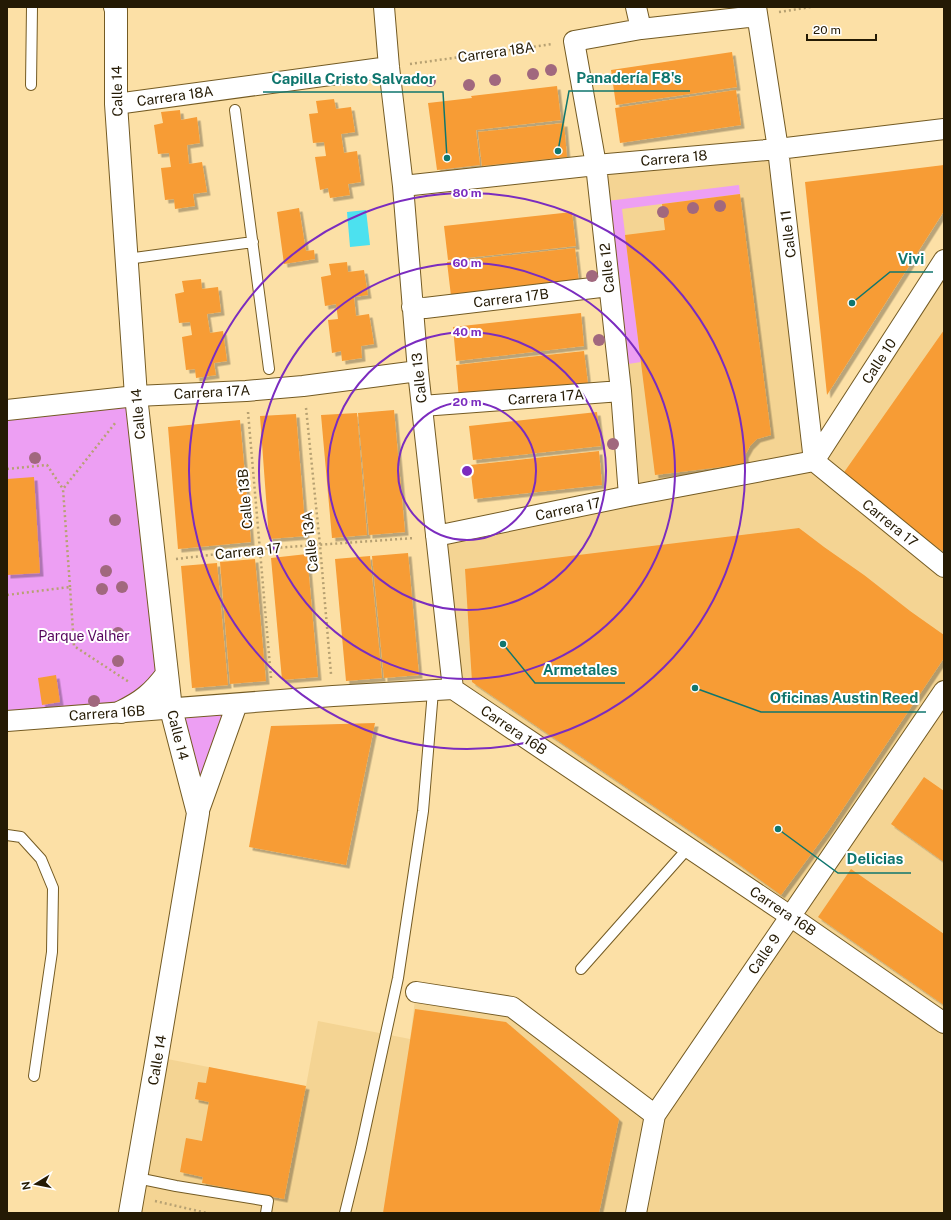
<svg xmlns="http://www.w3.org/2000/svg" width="951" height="1220" font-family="'Public Sans',sans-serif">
<defs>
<filter id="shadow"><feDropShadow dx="3.5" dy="3.5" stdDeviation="0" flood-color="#0004"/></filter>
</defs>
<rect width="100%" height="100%" fill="#fce0a6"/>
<path fill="#f4d493" d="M 778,149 L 814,461 L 944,260 L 944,1213 L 130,1213 L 157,1057 L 306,1086 L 318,1021 L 410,1039 L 416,992 L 512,1007 L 655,1115 L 790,916 L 453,689 L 436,536 L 629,496 L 596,165 Z"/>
<path fill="#ed9ff3" d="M 739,185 L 740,194 L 622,209 L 641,362 L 628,364 L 607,201 Z
M 136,396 L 171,708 L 237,704 L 198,813 L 171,709 L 7,721 L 7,410 Z"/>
<path fill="#4ce1ef" d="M 366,210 L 370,245 L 350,247 L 347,212 Z"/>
<path fill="#f79c35" filter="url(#shadow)" d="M 732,52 L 737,87 L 616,105 L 611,70 Z
M 557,86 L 561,120 L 476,130 L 480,165 L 437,170 L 428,103 L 472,98 L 471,96 Z
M 736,90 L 741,125 L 620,143 L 615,108 Z
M 334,99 L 336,109 L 351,107 L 355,132 L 341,134 L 344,153 L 357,151 L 361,182 L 348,184 L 350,195 L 330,198 L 328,188 L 320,190 L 315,157 L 326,156 L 324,142 L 313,143 L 309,114 L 318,113 L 316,101 Z
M 180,110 L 181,120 L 197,117 L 200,143 L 187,145 L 189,164 L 202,162 L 207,192 L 193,194 L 195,206 L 175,209 L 174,199 L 165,200 L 161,168 L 171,167 L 169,153 L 158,154 L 154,125 L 163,123 L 161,112 Z
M 564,123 L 567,157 L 482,166 L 478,132 Z
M 944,165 L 944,211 L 827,395 L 805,182 Z
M 740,194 L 771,435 L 757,439 L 750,446 L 745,455 L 746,464 L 655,475 L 625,235 L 665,230 L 662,204 Z
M 299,208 L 306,251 L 314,250 L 315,259 L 284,264 L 277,212 Z
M 572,212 L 576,246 L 448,260 L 444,226 Z
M 575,248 L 579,282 L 451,296 L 447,262 Z
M 347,262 L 348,272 L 364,270 L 368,295 L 354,297 L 356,316 L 369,314 L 374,344 L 361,346 L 362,358 L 342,361 L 341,351 L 332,353 L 328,320 L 338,319 L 336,304 L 325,306 L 321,277 L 331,275 L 329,264 Z
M 201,279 L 202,289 L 218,287 L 221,312 L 207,314 L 210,333 L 223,331 L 227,361 L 214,363 L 216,375 L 196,378 L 195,369 L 186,370 L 182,337 L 192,335 L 190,322 L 179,323 L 175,294 L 184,292 L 182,281 Z
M 581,313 L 584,346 L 456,361 L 453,327 Z
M 944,330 L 944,552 L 840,478 Z
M 584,351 L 588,384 L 459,399 L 456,365 Z
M 394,410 L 405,532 L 369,535 L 358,413 Z
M 597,412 L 601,446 L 473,460 L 469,426 Z
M 357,413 L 367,535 L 332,538 L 321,415 Z
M 296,414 L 306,536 L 269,539 L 260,416 Z
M 240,420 L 251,542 L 178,549 L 168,427 Z
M 599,451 L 602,485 L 474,499 L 470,465 Z
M 34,477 L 40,573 L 7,575 L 7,479 Z
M 799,528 L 824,547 L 864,575 L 910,611 L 944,635 L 944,658 L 828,831 L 781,895 L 733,860 L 472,682 L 465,569 Z
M 408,553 L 419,675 L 384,678 L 372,556 Z
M 307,554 L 318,677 L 282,680 L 271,558 Z
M 370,556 L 382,678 L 346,681 L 335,559 Z
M 255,559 L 266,681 L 230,684 L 220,562 Z
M 217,563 L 228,685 L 192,688 L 181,566 Z
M 56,675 L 60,702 L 42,705 L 38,678 Z
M 375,723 L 346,865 L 249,847 L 271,726 Z
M 924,777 L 944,791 L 944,862 L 891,824 Z
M 851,869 L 944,934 L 944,1005 L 818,917 Z
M 415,1009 L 506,1022 L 619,1119 L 599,1213 L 383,1213 Z
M 209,1067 L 306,1086 L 284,1199 L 202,1183 L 203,1177 L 180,1172 L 186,1138 L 202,1141 L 209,1102 L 195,1099 L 198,1082 L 206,1083 Z"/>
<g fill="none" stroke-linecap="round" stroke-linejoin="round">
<defs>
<path id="lane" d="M 31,85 L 32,7
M 235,110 L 269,369
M 127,259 L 253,242
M 7,835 L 21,837 L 41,859 L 53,888 L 52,952 L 34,1076
M 581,969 L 689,847
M 137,1178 L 176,1186 L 268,1201 L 266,1213
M 345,1213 L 361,1148 L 398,978 L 423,811 L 433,691"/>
<path id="street" d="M 384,7 L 389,67 L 403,186 L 418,371 L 453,689
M 636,7 L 641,29
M 756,7 L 778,149 L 814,461
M 116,104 L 389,67
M 403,186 L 596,165 L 778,149 L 944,129
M 412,307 L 425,308 L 609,286
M 422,406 L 621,391
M 7,410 L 136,396 L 246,391 L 303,386 L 418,371
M 814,461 L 944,260
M 629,496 L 621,391 L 596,165 L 574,41 L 641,29 L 757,16
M 436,536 L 629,496 L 814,461 L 944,567
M 7,721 L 333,696 L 453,689 L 790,916 L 944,1023
M 198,813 L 237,704
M 416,992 L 512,1007 L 655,1115
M 636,1213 L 655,1115 L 944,691"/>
<path id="secondary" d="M 115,7 L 116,10 L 116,104 L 136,396 L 171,709 L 198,813 L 157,1057 L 130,1213
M 121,712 C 142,702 153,693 167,674"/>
</defs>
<use href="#lane" stroke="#745b23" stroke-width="12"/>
<use href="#street" stroke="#745b23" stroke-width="22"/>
<use href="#secondary" stroke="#745b23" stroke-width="24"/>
<path stroke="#b7a172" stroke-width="2.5" stroke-dasharray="2 3" stroke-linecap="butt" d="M 779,12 L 811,7
M 410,64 L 553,44
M 306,408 L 320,545 L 331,674
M 248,412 L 271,678
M 7,469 L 47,465 L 63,489
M 176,559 L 260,549 L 414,538
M 70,587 L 63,489 L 116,422
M 7,595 L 70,587 L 74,646 L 129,682
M 155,1201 L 207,1213"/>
<use href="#lane" stroke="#fff" stroke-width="10"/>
<use href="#street" stroke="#fff" stroke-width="20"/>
<use href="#secondary" stroke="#fff" stroke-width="22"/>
</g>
<g fill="#a1687e">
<circle cx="551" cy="70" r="6"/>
<circle cx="533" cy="74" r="6"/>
<circle cx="495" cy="80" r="6"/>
<circle cx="430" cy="81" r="6"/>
<circle cx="469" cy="85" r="6"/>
<circle cx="720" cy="206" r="6"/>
<circle cx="693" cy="208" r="6"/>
<circle cx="663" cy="212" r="6"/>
<circle cx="592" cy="276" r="6"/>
<circle cx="599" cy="340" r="6"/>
<circle cx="613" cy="444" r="6"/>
<circle cx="35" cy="458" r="6"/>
<circle cx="115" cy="520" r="6"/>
<circle cx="106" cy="571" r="6"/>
<circle cx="122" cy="587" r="6"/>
<circle cx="102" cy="589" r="6"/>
<circle cx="118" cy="633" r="6"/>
<circle cx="118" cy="661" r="6"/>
<circle cx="94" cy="701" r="6"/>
</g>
<g fill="none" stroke="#7b2cbf" stroke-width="2">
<circle cx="467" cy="471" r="69"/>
<circle cx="467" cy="471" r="139"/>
<circle cx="467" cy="471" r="208"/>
<circle cx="467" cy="471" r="278"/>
</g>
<g text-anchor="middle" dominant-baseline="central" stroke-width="4" stroke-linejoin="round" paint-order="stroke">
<g font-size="14" fill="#241a04" stroke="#fff">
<text transform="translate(496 52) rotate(-8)">Carrera 18A</text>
<text transform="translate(117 91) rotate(-91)">Calle 14</text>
<text transform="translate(175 96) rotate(-8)">Carrera 18A</text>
<text transform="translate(674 158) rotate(-5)">Carrera 18</text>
<text transform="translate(788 234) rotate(-97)">Calle 11</text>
<text transform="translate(607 268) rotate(-96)">Calle 12</text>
<text transform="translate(511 298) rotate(-7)">Carrera 17B</text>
<text transform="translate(879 361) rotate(-57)">Calle 10</text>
<text transform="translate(419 378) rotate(-96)">Calle 13</text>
<text transform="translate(212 392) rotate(-3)">Carrera 17A</text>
<text transform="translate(546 397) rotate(-4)">Carrera 17A</text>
<text transform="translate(138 414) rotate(-95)">Calle 14</text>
<text transform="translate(245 499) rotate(-95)">Calle 13B</text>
<text transform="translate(568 509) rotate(-12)">Carrera 17</text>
<text transform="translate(890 523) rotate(39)">Carrera 17</text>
<text transform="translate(310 542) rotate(-96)">Calle 13A</text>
<text transform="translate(248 551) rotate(-6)">Carrera 17</text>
<text transform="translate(107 713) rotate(-4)">Carrera 16B</text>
<text transform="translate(514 730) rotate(34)">Carrera 16B</text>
<text transform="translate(178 735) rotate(76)">Calle 14</text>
<text transform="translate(783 911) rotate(34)">Carrera 16B</text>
<text transform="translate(764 954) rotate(-56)">Calle 9</text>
<text transform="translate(157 1060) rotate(-80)">Calle 14</text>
</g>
<g font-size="14" fill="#56055d" stroke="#fff">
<text x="84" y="636">Parque Valher</text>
</g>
</g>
<circle cx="467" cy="471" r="6" fill="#7b2cbf" stroke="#fff" stroke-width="2"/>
<g font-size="12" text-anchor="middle" font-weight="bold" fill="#7b2cbf" stroke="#fff" stroke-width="4" stroke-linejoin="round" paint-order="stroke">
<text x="467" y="197">80 m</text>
<text x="467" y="267">60 m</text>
<text x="467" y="336">40 m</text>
<text x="467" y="406">20 m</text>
</g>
<path fill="none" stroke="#0f766e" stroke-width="1.5" d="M558 151L569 91H690M447 158L443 92H263M852 303L890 272H933M503 644L535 683H625M695 688L761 712H926M778 829L838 873H911"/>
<g fill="#0f766e" stroke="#fff" stroke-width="1.5">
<circle cx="558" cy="151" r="4"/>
<circle cx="447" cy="158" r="4"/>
<circle cx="852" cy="303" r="4"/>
<circle cx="503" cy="644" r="4"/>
<circle cx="695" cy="688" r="4"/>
<circle cx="778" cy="829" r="4"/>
</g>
<g font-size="15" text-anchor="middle" font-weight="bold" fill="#0f766e" stroke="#fff" stroke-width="4" stroke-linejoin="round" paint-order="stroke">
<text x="629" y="83">Panadería F8's</text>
<text x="353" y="84">Capilla Cristo Salvador</text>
<text x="911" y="264">Vivi</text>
<text x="580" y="675">Armetales</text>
<text x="844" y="703">Oficinas Austin Reed</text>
<text x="875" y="864">Delicias</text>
</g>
<rect width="951" height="1220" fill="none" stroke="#241a04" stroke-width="16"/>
<g transform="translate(36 1184) rotate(260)" stroke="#ffffff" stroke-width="3" paint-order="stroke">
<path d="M0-3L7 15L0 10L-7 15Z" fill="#241a04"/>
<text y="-6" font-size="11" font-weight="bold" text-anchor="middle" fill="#241a04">N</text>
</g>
<path d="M807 34v6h69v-6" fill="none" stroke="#241a04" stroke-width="2"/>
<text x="813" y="34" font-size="12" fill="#241a04" stroke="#ffffff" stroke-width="3" paint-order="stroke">20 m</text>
</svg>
